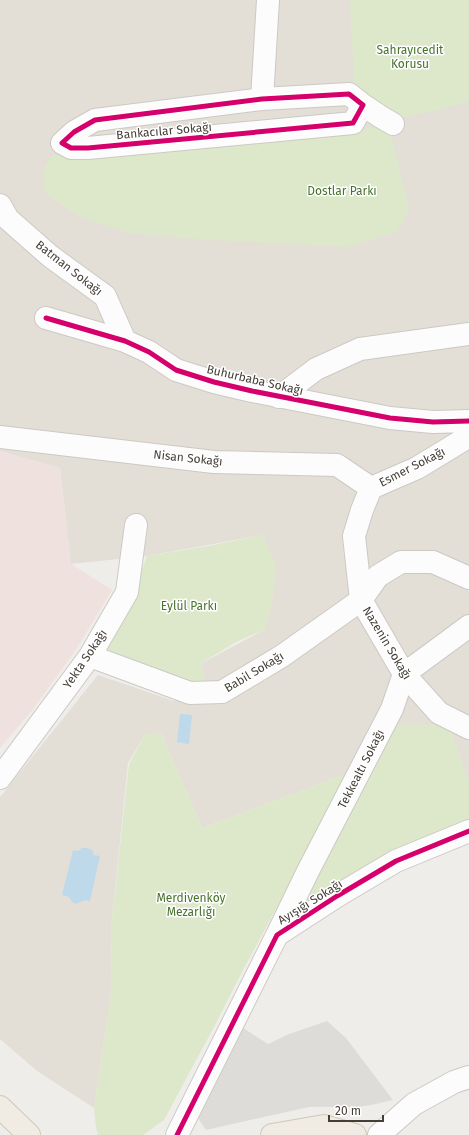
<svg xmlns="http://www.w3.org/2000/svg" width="469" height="1135" font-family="'Fira Sans',sans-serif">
<rect width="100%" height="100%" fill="#efede9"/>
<path fill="#e3dfd7" d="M 0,0 L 469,0 L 469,784 L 449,725 L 396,725 L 349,773 L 202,828 L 161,733 L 146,733 L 128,763 L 111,929 L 112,988 L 94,1108 L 37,1071 L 0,1039 L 0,797 L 98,675 L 174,701 L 205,681 L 200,664 L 266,629 L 263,535 L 147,556 L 71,564 L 60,468 L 0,451 Z"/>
<path fill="#eee1de" d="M 0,451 L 60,468 L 71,564 L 112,590 L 75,651 L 33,709 L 0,748 Z"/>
<path fill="#dde8cb" d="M 350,0 L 469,0 L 469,101 L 442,109 L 395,119 L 361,95 L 354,83 Z
M 375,126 L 391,134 L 409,210 L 398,231 L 387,235 L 350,247 L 209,240 L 129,233 L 81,217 L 47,195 L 43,186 L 45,166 L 52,156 L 312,139 L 354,133 Z
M 263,535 L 276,567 L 274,590 L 266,629 L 236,642 L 200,664 L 205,681 L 181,685 L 114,656 L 104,644 L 133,594 L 147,556 L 208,546 Z
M 413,724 L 449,725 L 469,784 L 469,819 L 397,848 L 301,907 L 396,725 Z
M 146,733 L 161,733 L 202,828 L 349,773 L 242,972 L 215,1025 L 164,1120 L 143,1135 L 98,1135 L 96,1128 L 94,1108 L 112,988 L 111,929 L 129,764 Z"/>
<path fill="#dedcd9" d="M 327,1021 L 346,1038 L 393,1100 L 371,1105 L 357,1107 L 309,1107 L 206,1130 L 192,1109 L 240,1026 L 268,1044 L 289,1034 Z"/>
<path fill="#bdd9ea" d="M 180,714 L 192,715 L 189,744 L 177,742 Z
M 82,848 L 87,848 L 92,850 L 94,855 L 100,856 L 90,901 L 85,900 L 76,904 L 72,902 L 69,897 L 62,895 L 73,850 L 78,851 Z"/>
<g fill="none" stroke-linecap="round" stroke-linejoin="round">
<defs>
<path id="minor" d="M 349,94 L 363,105 L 353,123 L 88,148 L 71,148 L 62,143 L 74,132 L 95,120 L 262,99 Z
M 262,99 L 268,0
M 363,105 L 381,117 L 393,124
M 0,205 L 8,219 L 50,256 L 105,296 L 125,341
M 46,318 L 125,341 L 149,352 L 176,370 L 214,382 L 252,391 L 390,418 L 433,422 L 469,421
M 279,397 L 316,369 L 360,349 L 469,334
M 469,436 L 463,440 L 417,468 L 371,488 L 362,510 L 354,536 L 361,600 L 404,674 L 439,713 L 469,728
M 0,437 L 214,462 L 337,465 L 371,488
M 90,656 L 190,693 L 222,692 L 282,656 L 361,600 L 378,576 L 401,562 L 433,562 L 469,578
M 0,778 L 90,656 L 127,592 L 136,525
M 277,935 L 308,871 L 392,709 L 404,674 L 469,626
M 177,1135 L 277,935 L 337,896 L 396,861 L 469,831
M 379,1135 L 414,1104 L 454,1082 L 469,1077"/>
<path id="major" d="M 0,1107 L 29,1135
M 272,1135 L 324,1126 L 355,1135"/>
</defs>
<use href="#minor" stroke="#ccc9c5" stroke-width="24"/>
<use href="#major" stroke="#d0c8b8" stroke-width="24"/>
<use href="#minor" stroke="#fdfcfc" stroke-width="22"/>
<use href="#major" stroke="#f0ece4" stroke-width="22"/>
<defs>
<path id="cycleway" d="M 349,94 L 363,105 L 353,123 L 88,148 L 71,148 L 62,143 L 74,132 L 95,120 L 262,99 Z
M 46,318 L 125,341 L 149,352 L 176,370 L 214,382 L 252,391 L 390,418 L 433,422 L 469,421
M 177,1135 L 277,935 L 337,896 L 396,861 L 469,831"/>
</defs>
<use href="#cycleway" stroke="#fff" stroke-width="8"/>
<use href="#cycleway" stroke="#d6006c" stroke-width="5"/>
</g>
<g text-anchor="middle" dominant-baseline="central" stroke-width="3" stroke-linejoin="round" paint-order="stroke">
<g font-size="12" fill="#49722e" stroke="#fff">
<text x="410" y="50">Sahrayıcedit<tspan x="410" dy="14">Korusu</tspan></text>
<text x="342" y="191">Dostlar Parkı</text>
<text x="189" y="606">Eylül Parkı</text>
<text x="191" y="898">Merdivenköy<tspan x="191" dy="14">Mezarlığı</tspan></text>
</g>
<g font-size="12" fill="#443e36" stroke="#fff">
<text transform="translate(164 131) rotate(-5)">Bankacılar Sokağı</text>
<text transform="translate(69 268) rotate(38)">Batman Sokağı</text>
<text transform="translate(255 380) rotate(13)">Buhurbaba Sokağı</text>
<text transform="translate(188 458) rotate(6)">Nisan Sokağı</text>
<text transform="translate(412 467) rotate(-27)">Esmer Sokağı</text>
<text transform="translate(387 643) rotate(59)">Nazenin Sokağı</text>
<text transform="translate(85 659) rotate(-56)">Yekta Sokağı</text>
<text transform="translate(254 672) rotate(-31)">Babil Sokağı</text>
<text transform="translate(361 769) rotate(-63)">Tekkealtı Sokağı</text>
<text transform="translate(310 902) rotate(-32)">Ayışığı Sokağı</text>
</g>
</g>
<path d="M329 1115v6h54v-6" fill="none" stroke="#443e36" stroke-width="2"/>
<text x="335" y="1115" font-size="12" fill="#443e36" stroke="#ffffff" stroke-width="3" paint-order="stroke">20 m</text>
</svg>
